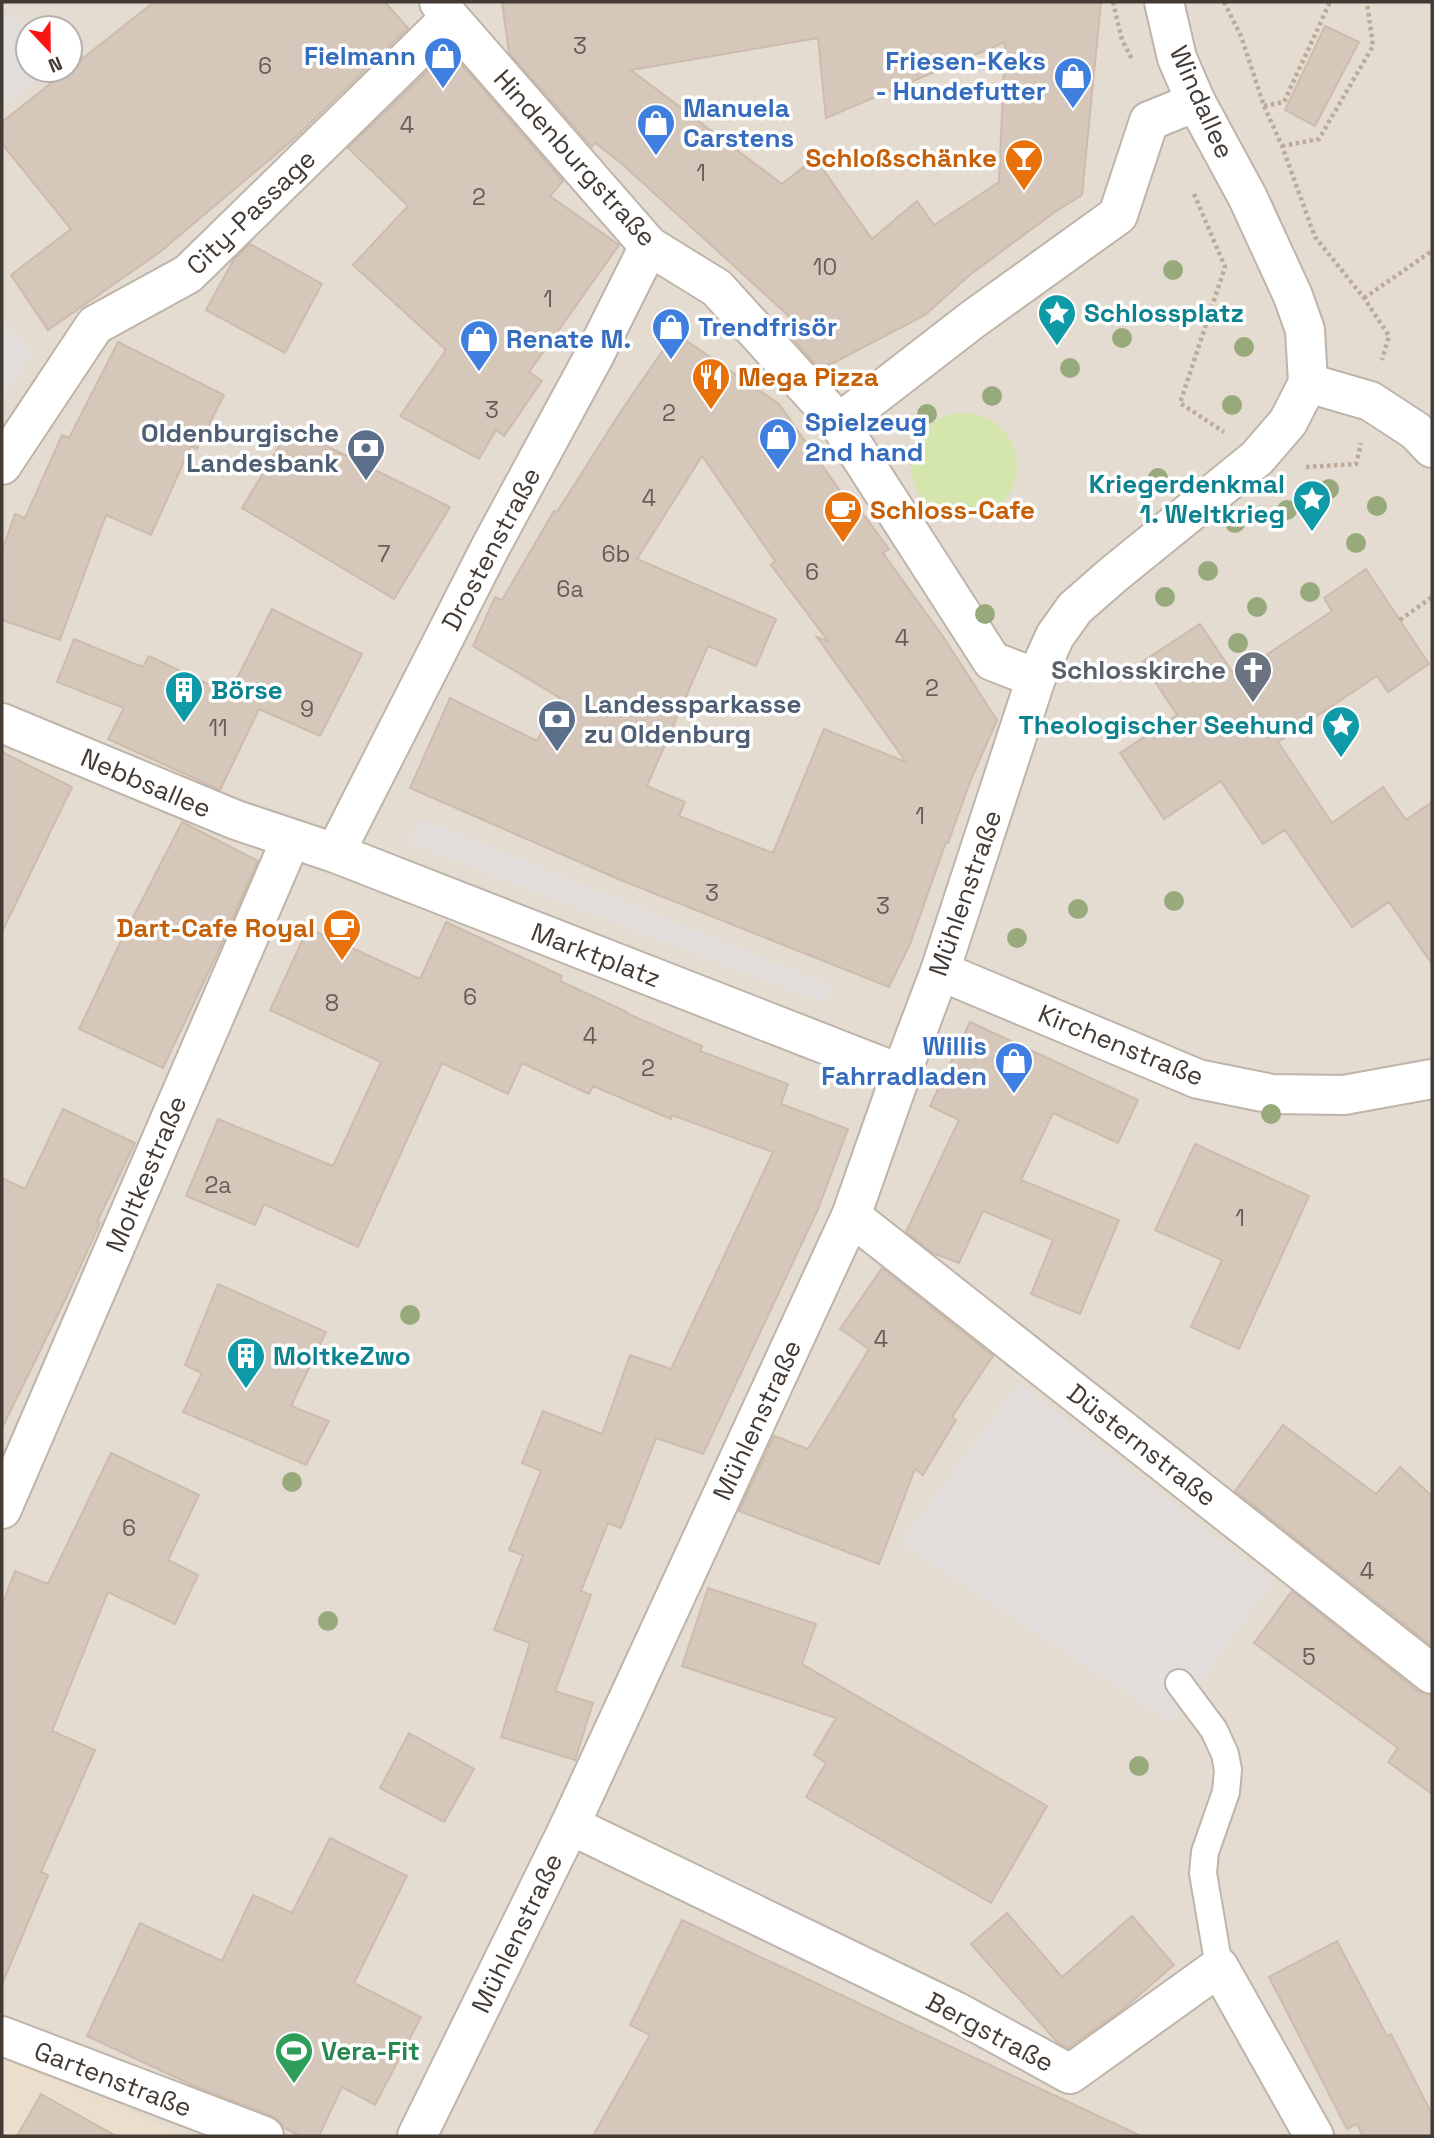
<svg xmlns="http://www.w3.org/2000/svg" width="1434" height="2138" font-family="'Space Grotesk',sans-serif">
<rect width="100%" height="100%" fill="#f1ebe3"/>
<path fill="#e5dcd1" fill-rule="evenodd" d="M 2,2 L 1432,2 L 1432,2136 L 2,2136 ZM 28,28 L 70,28 L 70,70 L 28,70 Z"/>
<path fill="#ebdecc" d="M 2,2056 L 187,2136 L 2,2136 Z"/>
<path fill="#d4e6ab" d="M911 466a53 53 0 1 1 106 0a53 53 0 1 1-106 0Z"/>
<path fill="#e2dedb" d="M 12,12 L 29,28 L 28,70 L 48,70 L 2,108 L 2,22 Z
M 2,321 L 31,352 L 2,400 Z
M 422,819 L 833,986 L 823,1003 L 409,843 Z
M 1019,1383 L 1272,1581 L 1172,1723 L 900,1543 Z"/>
<path fill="#d6c7bb" stroke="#cdbbac" stroke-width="2" fill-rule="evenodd" d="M 154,2 L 385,2 L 408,28 L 295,138 L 160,252 L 48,330 L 11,275 L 71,229 L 2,144 L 2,122 Z
M 502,2 L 1101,2 L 1082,195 L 1055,212 L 971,274 L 925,315 L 820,370 L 793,339 L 802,328 L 621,163 L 595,143 L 592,147 L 509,53 ZM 818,38 L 826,118 L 1005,42 L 999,182 L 934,225 L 917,201 L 872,239 L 815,158 L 782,184 L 631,70 Z
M 1325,26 L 1359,42 L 1315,126 L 1285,110 Z
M 449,50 L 563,181 L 550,196 L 619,245 L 529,372 L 542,381 L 504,436 L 496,430 L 479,459 L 400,416 L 446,350 L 353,265 L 408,206 L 348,148 Z
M 250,244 L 322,284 L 285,353 L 206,310 L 234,259 Z
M 675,333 L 779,404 L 850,505 L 854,502 L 889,549 L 883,553 L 944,638 L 997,720 L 970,782 L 948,843 L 946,842 L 910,944 L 889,987 L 623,881 L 410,788 L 450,698 L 537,741 L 560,698 L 473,646 L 495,597 L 502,600 L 554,511 L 557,512 L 621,411 ZM 702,456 L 775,561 L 771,565 L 828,641 L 817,637 L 906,762 L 824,729 L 773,853 L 679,816 L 685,802 L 647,786 L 708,646 L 756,666 L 776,619 L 637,559 Z
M 118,342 L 224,395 L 197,449 L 191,446 L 151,535 L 106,515 L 60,640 L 2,620 L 2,551 L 15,514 L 25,518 L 62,435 L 69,438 Z
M 290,428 L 450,507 L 394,599 L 242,508 Z
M 1366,569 L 1429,664 L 1388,692 L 1377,676 L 1278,742 L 1332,823 L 1383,787 L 1406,820 L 1432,802 L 1432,964 L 1389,902 L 1352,927 L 1285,830 L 1263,844 L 1221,781 L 1164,819 L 1120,753 L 1177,715 L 1142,662 L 1200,624 L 1235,676 L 1332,611 L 1324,598 Z
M 272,609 L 362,654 L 320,736 L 259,709 L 220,790 L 108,739 L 124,708 L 57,682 L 74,639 L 143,667 L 149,656 L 229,694 Z
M 2,752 L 72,787 L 2,932 Z
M 182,822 L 258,861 L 217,954 L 163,1068 L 79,1029 L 122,939 Z
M 446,922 L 562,976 L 560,981 L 627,1012 L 626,1013 L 702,1046 L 700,1051 L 788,1084 L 781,1104 L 848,1129 L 818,1209 L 703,1454 L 656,1438 L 621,1528 L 608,1523 L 581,1591 L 591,1595 L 555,1691 L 593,1703 L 575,1760 L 501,1737 L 530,1643 L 494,1630 L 523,1555 L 509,1550 L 541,1471 L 522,1463 L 543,1411 L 602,1434 L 630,1355 L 671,1369 L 773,1152 L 672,1115 L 671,1119 L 593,1086 L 589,1094 L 522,1063 L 508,1094 L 442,1063 L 358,1247 L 264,1204 L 255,1225 L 186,1196 L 218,1119 L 333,1166 L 381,1062 L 270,1010 L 308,928 L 420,979 Z
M 970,1022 L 1138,1100 L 1118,1143 L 1053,1113 L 1021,1180 L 1119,1220 L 1080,1314 L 1031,1294 L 1053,1240 L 983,1211 L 959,1263 L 933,1253 L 906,1232 L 959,1120 L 930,1106 Z
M 63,1109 L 135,1143 L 97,1222 L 100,1223 L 65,1300 L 2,1428 L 2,1178 L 25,1189 Z
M 1195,1144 L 1309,1196 L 1239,1349 L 1191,1327 L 1222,1260 L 1155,1230 Z
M 882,1268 L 993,1356 L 952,1417 L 956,1420 L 923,1475 L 915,1469 L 879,1564 L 739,1511 L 774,1436 L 808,1449 L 869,1349 L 840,1329 Z
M 218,1284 L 326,1332 L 291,1406 L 329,1421 L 306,1465 L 183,1412 L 202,1373 L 185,1365 Z
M 1283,1425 L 1376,1494 L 1400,1467 L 1432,1496 L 1432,1646 L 1235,1491 Z
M 111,1453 L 199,1495 L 168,1560 L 198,1575 L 175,1624 L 108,1592 L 52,1731 L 95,1750 L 41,1872 L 48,1875 L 2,1984 L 2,1605 L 15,1571 L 48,1584 Z
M 708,1588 L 816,1624 L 802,1664 L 1047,1806 L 991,1903 L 806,1797 L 826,1763 L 814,1755 L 836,1718 L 682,1666 Z
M 1292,1591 L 1418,1691 L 1432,1695 L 1432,1794 L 1388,1762 L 1398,1748 L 1254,1643 Z
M 409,1733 L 474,1769 L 444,1822 L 380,1788 Z
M 330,1838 L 407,1876 L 354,1983 L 421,2017 L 375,2105 L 342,2087 L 319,2136 L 301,2136 L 284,2128 L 280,2122 L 272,2116 L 192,2085 L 87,2036 L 140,1923 L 222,1961 L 253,1895 L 292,1913 Z
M 1007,1913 L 1062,1977 L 1132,1916 L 1174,1965 L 1122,2010 L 1068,2048 L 1057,2042 L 971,1944 Z
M 682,1920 L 1011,2075 L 1141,2136 L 593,2136 L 650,2035 L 630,2025 Z
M 1337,1941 L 1387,2036 L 1391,2034 L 1432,2114 L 1432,2136 L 1363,2136 L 1357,2124 L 1347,2129 L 1269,1977 Z
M 41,2094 L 116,2136 L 17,2136 Z"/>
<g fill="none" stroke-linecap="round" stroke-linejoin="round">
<defs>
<path id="service" d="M 1179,1683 L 1214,1730 L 1225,1754 L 1228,1770 L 1226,1792 L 1205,1852 L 1203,1873 L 1219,1967"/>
<path id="pedestrian" d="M 439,2 L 450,18 L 649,246 L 717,288 L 839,423 L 992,661 L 1036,678
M 594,356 L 649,246
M 839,423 L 972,320 L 1118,215 L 1149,121 L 1196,102
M 2,465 L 95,325 L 188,274 L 450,18"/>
<path id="minor" d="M 1308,383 L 1370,401 L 1416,431 L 1432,448
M 2,723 L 236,820 L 335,853 L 901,1074
M 335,853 L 491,546 L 594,356
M 940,971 L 1198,1079 L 1272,1094 L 1344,1095 L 1432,1079
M 851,1216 L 1432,1674
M 2,1509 L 291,839
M 570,1825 L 955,2011 L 1070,2074 L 1219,1967 L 1314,2136
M 2,2036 L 264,2136"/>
<path id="tertiary" d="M 417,2136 L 570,1825 L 851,1216 L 901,1074 L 940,971 L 1036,678 L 1055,636 L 1075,608 L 1114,574 L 1257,458 L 1288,422 L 1308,383 L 1305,330 L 1293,296 L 1248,198 L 1196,102 L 1177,58 L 1164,2"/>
</defs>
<use href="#service" stroke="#bfb4a9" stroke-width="30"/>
<use href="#pedestrian" stroke="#bfb4a9" stroke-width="42"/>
<use href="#minor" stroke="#bfb4a9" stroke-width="42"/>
<use href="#tertiary" stroke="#bfb4a9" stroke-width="42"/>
<path stroke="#beab97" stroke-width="4.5" stroke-dasharray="3.5 3.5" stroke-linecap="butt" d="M 1113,2 L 1122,40 L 1132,59
M 1224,2 L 1241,36 L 1264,106 L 1282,146 L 1315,237 L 1364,298 L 1389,336 L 1382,360
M 1264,106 L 1284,102 L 1330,2
M 1282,146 L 1319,139 L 1373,46 L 1367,2
M 1194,194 L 1225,267 L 1180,403 L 1224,432
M 1364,298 L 1432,251
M 1306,467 L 1356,464 L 1361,443
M 1400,620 L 1432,597"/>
<use href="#service" stroke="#fff" stroke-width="26"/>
<use href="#pedestrian" stroke="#fff" stroke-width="38"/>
<use href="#minor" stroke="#fff" stroke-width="38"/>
<use href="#tertiary" stroke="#fff" stroke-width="38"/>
</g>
<g fill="#98a97c">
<circle cx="1173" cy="270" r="10"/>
<circle cx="1122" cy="338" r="10"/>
<circle cx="1244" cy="347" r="10"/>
<circle cx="1070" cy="368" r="10"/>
<circle cx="992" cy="396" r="10"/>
<circle cx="1232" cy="405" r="10"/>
<circle cx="927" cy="414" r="10"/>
<circle cx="1158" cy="478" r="10"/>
<circle cx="1329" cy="489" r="10"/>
<circle cx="1377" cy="506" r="10"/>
<circle cx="1287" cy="510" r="10"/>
<circle cx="1235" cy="523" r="10"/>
<circle cx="1356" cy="543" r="10"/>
<circle cx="1208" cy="571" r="10"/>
<circle cx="1310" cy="592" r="10"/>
<circle cx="1165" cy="597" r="10"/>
<circle cx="1257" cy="607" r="10"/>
<circle cx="985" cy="614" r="10"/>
<circle cx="1238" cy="643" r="10"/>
<circle cx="1174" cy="901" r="10"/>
<circle cx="1078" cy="909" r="10"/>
<circle cx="1017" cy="938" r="10"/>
<circle cx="1271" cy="1114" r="10"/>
<circle cx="410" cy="1315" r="10"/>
<circle cx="292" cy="1482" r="10"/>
<circle cx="328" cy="1621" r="10"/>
<circle cx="1139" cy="1766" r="10"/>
</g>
<defs>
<symbol id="shop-pin" viewBox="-11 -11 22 30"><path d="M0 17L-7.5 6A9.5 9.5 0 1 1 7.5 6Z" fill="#3f7fe0" stroke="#fff"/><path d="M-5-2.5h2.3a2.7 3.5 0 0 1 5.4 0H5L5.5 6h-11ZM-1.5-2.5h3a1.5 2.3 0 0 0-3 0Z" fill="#fff"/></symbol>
<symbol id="bar-pin" viewBox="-11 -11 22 30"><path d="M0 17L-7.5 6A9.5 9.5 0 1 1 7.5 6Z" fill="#e8710a" stroke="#fff"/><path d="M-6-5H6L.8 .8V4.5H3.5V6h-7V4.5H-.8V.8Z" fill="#fff"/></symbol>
<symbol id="sight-pin" viewBox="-11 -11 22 30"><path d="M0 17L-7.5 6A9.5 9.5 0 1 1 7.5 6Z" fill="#0f9aa8" stroke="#fff"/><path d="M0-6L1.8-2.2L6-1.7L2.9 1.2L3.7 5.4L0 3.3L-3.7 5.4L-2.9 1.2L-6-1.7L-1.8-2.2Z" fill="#fff"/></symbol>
<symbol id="restaurant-pin" viewBox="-11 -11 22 30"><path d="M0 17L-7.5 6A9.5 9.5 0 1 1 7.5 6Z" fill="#e8710a" stroke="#fff"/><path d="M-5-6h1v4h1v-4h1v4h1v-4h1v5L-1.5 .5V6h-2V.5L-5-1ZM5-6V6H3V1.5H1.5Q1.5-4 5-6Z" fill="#fff"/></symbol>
<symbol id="bank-pin" viewBox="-11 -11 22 30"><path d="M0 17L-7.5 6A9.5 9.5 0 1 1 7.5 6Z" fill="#5c6f8a" stroke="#fff"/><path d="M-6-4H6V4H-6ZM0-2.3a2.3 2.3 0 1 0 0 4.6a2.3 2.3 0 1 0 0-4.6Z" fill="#fff"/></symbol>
<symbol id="cafe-pin" viewBox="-11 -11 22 30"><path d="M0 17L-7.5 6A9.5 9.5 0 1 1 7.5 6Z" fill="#e8710a" stroke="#fff"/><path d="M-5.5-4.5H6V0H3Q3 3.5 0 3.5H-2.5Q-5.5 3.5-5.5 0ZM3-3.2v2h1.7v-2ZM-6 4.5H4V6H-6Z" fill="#fff"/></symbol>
<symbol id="church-pin" viewBox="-11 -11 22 30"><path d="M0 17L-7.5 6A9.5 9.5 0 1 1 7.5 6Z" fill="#6b7280" stroke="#fff"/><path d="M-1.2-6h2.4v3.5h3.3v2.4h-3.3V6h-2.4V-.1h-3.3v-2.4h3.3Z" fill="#fff"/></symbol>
<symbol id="building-pin" viewBox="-11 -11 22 30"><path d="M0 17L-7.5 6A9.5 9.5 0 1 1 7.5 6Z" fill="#0f9aa8" stroke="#fff"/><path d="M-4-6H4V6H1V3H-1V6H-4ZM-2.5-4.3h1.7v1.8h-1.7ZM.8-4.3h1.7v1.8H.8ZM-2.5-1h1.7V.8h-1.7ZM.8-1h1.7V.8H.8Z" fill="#fff"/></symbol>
<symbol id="stadium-pin" viewBox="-11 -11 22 30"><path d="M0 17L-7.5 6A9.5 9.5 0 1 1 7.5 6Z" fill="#2e9e5b" stroke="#fff"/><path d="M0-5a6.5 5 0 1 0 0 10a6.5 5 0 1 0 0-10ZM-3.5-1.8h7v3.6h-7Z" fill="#fff"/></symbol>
</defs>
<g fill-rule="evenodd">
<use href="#shop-pin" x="421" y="34" width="44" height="60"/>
<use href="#shop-pin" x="1051" y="54" width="44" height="60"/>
<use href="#shop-pin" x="634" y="101" width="44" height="60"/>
<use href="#bar-pin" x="1002" y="136" width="44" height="60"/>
<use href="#sight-pin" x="1035" y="291" width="44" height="60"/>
<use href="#shop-pin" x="649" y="305" width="44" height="60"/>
<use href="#shop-pin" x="457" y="317" width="44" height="60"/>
<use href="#restaurant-pin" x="689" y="355" width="44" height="60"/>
<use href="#shop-pin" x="756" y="415" width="44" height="60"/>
<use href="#bank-pin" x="344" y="426" width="44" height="60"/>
<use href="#sight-pin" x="1290" y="477" width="44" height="60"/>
<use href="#cafe-pin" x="821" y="488" width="44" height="60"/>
<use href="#church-pin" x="1231" y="648" width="44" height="60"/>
<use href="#building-pin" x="162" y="668" width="44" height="60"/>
<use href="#bank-pin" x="535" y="697" width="44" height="60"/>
<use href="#sight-pin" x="1319" y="703" width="44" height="60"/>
<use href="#cafe-pin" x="320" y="906" width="44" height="60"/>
<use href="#shop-pin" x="992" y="1039" width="44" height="60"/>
<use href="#building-pin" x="224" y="1334" width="44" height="60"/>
<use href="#stadium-pin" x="272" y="2029" width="44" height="60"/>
</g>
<g text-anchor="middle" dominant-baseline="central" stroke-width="7" stroke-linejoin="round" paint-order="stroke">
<g font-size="23" fill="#685d55">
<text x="580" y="46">3</text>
<text x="265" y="66">6</text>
<text x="407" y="125">4</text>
<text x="701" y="173">1</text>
<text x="479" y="197">2</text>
<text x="825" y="267">10</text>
<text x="548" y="299">1</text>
<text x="492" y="410">3</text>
<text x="669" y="413">2</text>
<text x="649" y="498">4</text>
<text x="384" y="554">7</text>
<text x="616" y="554">6b</text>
<text x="812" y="572">6</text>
<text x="570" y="589">6a</text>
<text x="902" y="638">4</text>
<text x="932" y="688">2</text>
<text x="307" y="709">9</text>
<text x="218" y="728">11</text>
<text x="920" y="816">1</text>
<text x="712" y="893">3</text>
<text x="883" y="906">3</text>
<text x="470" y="997">6</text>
<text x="332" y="1003">8</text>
<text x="590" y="1036">4</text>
<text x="648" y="1068">2</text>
<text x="218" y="1185">2a</text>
<text x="1240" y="1218">1</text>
<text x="881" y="1339">4</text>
<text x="129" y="1528">6</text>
<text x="1367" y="1571">4</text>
<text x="1309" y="1657">5</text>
</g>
<g font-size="26" font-weight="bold" fill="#366cbe" stroke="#fff" text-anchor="start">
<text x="416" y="56" text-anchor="end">Fielmann</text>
<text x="1046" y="61" text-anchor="end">Friesen-Keks<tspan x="1046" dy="30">- Hundefutter</tspan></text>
<text x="683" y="108">Manuela<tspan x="683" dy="30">Carstens</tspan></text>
<text x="698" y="327">Trendfrisör</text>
<text x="506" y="339">Renate M.</text>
<text x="805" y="422">Spielzeug<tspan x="805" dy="30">2nd hand</tspan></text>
<text x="987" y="1046" text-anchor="end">Willis<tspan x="987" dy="30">Fahrradladen</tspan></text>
</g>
<g font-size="26" fill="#433a33" stroke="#fff">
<text transform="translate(1202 102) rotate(66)">Windallee</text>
<text transform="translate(575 158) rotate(48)">Hindenburgstraße</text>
<text transform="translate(251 212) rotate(-44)">City-Passage</text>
<text transform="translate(491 549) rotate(-62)">Drostenstraße</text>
<text transform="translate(146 783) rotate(23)">Nebbsallee</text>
<text transform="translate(965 893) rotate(-71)">Mühlenstraße</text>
<text transform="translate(596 955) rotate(21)">Marktplatz</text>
<text transform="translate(1121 1045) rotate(22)">Kirchenstraße</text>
<text transform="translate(146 1174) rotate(-67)">Moltkestraße</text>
<text transform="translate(757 1420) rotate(-65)">Mühlenstraße</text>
<text transform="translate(1142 1445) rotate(38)">Düsternstraße</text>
<text transform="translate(517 1933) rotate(-64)">Mühlenstraße</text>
<text transform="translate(990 2032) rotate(28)">Bergstraße</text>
<text transform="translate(113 2079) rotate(21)">Gartenstraße</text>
</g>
<g font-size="26" font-weight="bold" fill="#c56008" stroke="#fff" text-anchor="end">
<text x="997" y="158">Schloßschänke</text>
<text x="738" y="377" text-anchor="start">Mega Pizza</text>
<text x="870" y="510" text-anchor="start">Schloss-Cafe</text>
<text x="315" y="928">Dart-Cafe Royal</text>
</g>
<g font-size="26" font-weight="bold" fill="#0d838f" stroke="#fff" text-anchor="start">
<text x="1084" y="313">Schlossplatz</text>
<text x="1285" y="484" text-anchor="end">Kriegerdenkmal<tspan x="1285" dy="30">1. Weltkrieg</tspan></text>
<text x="211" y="690">Börse</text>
<text x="1314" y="725" text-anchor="end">Theologischer Seehund</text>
<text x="273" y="1356">MoltkeZwo</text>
</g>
<g font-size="26" font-weight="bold" fill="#4e5e75" stroke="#fff" text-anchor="end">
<text x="339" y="433">Oldenburgische<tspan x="339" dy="30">Landesbank</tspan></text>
<text x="584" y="704" text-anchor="start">Landessparkasse<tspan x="584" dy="30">zu Oldenburg</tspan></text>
</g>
<g font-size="26" font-weight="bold" fill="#5b616d" stroke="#fff" text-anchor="end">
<text x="1226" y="670">Schlosskirche</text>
</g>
<g font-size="26" font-weight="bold" fill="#27864d" stroke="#fff" text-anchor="start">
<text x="321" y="2051">Vera-Fit</text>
</g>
</g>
<rect width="1434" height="2138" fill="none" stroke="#433a33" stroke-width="7"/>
<g transform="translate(49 49) rotate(158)"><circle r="33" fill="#ffffff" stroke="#b4b0ad" stroke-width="2"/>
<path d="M0-5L12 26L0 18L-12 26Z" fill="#f91312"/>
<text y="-10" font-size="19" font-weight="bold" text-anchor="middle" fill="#433a33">N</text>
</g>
</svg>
